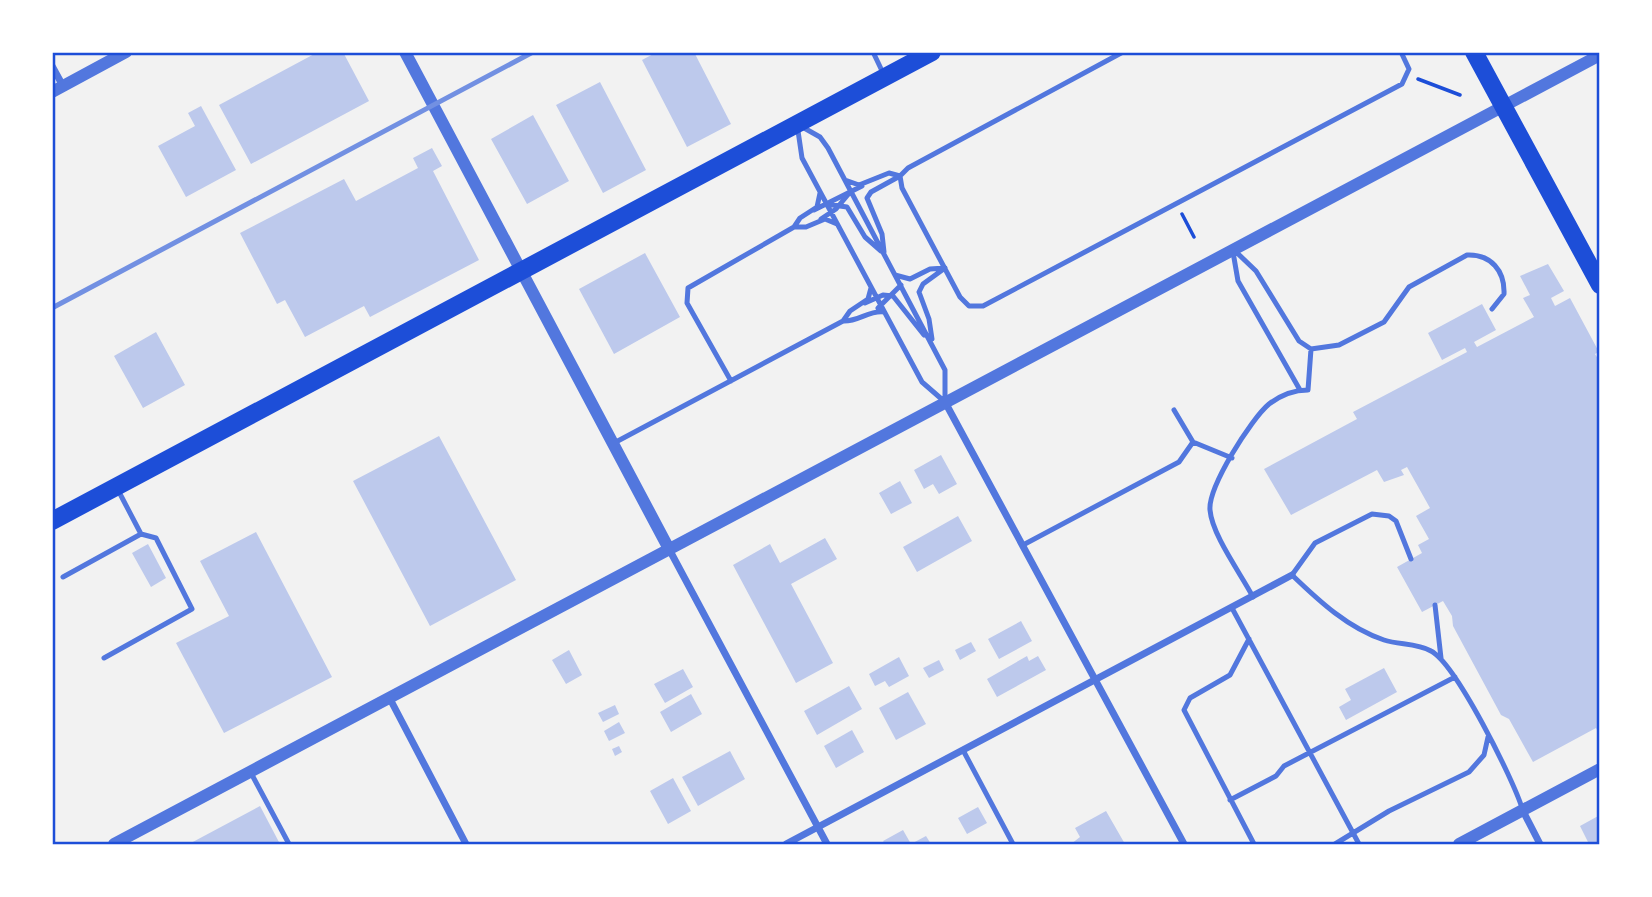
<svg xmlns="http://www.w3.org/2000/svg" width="1652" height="897" font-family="Overpass,sans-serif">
<rect width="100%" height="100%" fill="#f2f2f2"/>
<path fill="#bdc9ec" d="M 318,52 L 343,52 L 369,101 L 251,164 L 219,105 Z
M 657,52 L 694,52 L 731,124 L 687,147 L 642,60 Z
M 600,82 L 646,170 L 603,193 L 556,105 Z
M 201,106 L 236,170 L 186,197 L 158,146 L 195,126 L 188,113 Z
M 533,115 L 569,181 L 527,204 L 491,139 Z
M 432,148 L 442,166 L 433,171 L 479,260 L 370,317 L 364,306 L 305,337 L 285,300 L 277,304 L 240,233 L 344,179 L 356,201 L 418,168 L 413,158 Z
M 645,253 L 680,317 L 614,354 L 579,289 Z
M 1548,264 L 1564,291 L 1551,298 L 1555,306 L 1570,298 L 1599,352 L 1595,354 L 1600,362 L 1600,734 L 1596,728 L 1533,762 L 1509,719 L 1501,715 L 1453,626 L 1452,616 L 1443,601 L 1422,612 L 1397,567 L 1422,553 L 1418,545 L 1429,539 L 1416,516 L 1430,508 L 1407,467 L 1401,470 L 1404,475 L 1384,482 L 1377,470 L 1291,515 L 1264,469 L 1357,419 L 1353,412 L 1467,352 L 1465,348 L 1442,360 L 1428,333 L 1482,304 L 1496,330 L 1474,342 L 1477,347 L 1534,317 L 1523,298 L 1530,295 L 1520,276 Z
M 156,332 L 185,385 L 143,408 L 114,356 Z
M 439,436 L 516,580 L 430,626 L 353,481 Z
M 941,455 L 957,484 L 939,494 L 933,484 L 924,489 L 914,470 Z
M 900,481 L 912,503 L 891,514 L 879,493 Z
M 958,516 L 972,541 L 917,572 L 903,547 Z
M 256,532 L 332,677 L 224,733 L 176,643 L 229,616 L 200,561 Z
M 825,538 L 837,559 L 791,584 L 833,663 L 796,683 L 733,565 L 770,544 L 780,563 Z
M 148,544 L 166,578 L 151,587 L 132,553 Z
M 1021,621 L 1032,641 L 999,659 L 988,639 Z
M 971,642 L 976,651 L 960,660 L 955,650 Z
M 569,650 L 582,675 L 566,684 L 552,660 Z
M 1027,656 L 1029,661 L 1038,656 L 1046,670 L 997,697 L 987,679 Z
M 899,657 L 909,676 L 889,687 L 885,681 L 875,686 L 869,674 Z
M 939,660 L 944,670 L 929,678 L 923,668 Z
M 1384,668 L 1397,692 L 1346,720 L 1339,707 L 1351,700 L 1345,689 Z
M 683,669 L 693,687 L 665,703 L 654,684 Z
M 849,686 L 862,709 L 817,735 L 804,711 Z
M 908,692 L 926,724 L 896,740 L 879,708 Z
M 691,694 L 702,714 L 671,732 L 660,712 Z
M 615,705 L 619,714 L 603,722 L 598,713 Z
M 619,722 L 625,733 L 609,741 L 604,731 Z
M 852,730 L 864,752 L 836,768 L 824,746 Z
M 619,746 L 622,752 L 615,756 L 612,749 Z
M 730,751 L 745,779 L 698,806 L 682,777 Z
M 673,778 L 691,811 L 668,824 L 650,791 Z
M 260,806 L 280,844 L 189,844 Z
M 978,807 L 987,823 L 967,834 L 958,818 Z
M 1106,811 L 1125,844 L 1071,844 L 1080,837 L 1075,828 Z
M 1600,815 L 1600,844 L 1589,844 L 1580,826 Z
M 903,830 L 911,844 L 926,836 L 931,844 L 885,844 L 883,841 Z"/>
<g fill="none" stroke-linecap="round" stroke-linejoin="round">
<path stroke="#1d4ed8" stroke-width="3.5" d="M 1418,79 L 1460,95
M 1182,214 L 1194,237"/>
<path stroke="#5277de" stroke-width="5" d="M 873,52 L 884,75
M 1123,52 L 908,168 L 900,176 L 902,188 L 960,297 L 969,306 L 983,306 L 1402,84 L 1409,69 L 1401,52
M 797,124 L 820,137 L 828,148 L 945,370 L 945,402 L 922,382 L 802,158 Z
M 845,180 L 859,185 L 889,173 L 900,176
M 830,202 L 862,186
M 814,210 L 826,204 L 847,207 L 865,237 L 881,251
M 821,219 L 836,209 L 851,191
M 794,227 L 806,227 L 825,219 L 837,224
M 1233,249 L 1256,271 L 1299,341 L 1311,349 L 1339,345 L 1384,322 L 1409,287 L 1467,255 C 1491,254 1505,271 1504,294 L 1492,309
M 884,252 L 882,234 L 867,198 L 871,192 L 900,176
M 1233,252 L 1238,281 L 1300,390
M 895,275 L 910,279 L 930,269 L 945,268
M 865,303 L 883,295 L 893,296 L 924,335
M 878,308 L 901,285
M 843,321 L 850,311 L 868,299 L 871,288
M 932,339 L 929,319 L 919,292 L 923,284 L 945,268
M 731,381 L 687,303 L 688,288 L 794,227 L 800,218 L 817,207 L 820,193
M 1174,410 L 1193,442 L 1232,458
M 614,443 L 843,321 C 858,322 869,310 884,312
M 118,490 L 141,534
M 1023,545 L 1179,462 L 1193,442
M 1411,559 L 1396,521 L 1389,516 L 1372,514 L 1315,543 L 1292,575 C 1319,601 1348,628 1384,640 C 1399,645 1417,643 1431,651 C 1456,664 1513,779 1522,808
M 63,577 L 141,534 L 156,538 L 192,609 L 104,658
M 1253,597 C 1241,574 1212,535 1210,510 C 1208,487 1251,419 1269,404 C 1281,395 1293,390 1308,390 L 1311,349
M 1435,605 L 1441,658
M 1232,608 L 1359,844
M 1249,639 L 1230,675 L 1190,698 L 1184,710 L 1254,844
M 964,752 L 1013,844
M 251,773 L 289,844
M 1230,800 L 1276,776 L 1284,766 L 1455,677
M 1335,844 L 1389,811 L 1469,772 L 1484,755 L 1488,737"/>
<path stroke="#5277de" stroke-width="7" d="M 52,66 L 63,86
M 945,402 L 1184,844
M 669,549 L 827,844
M 389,697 L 466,844
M 1523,811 L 1540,844
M 786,844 L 1292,575"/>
<path stroke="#5277de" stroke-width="12" d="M 405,52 L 669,549
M 52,92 L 126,52
M 114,844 L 1600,55
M 1459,844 L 1600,769"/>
<path stroke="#1d4ed8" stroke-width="18" d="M 1474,52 L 1600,285
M 52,521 L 932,52"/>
<path stroke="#7290e2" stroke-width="5" d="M 52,308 L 533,52"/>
</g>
<rect width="1652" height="897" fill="none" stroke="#ffffff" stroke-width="108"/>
<rect x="54" y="54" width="1544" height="789" fill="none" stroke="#1d4ed8" stroke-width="2.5"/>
</svg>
